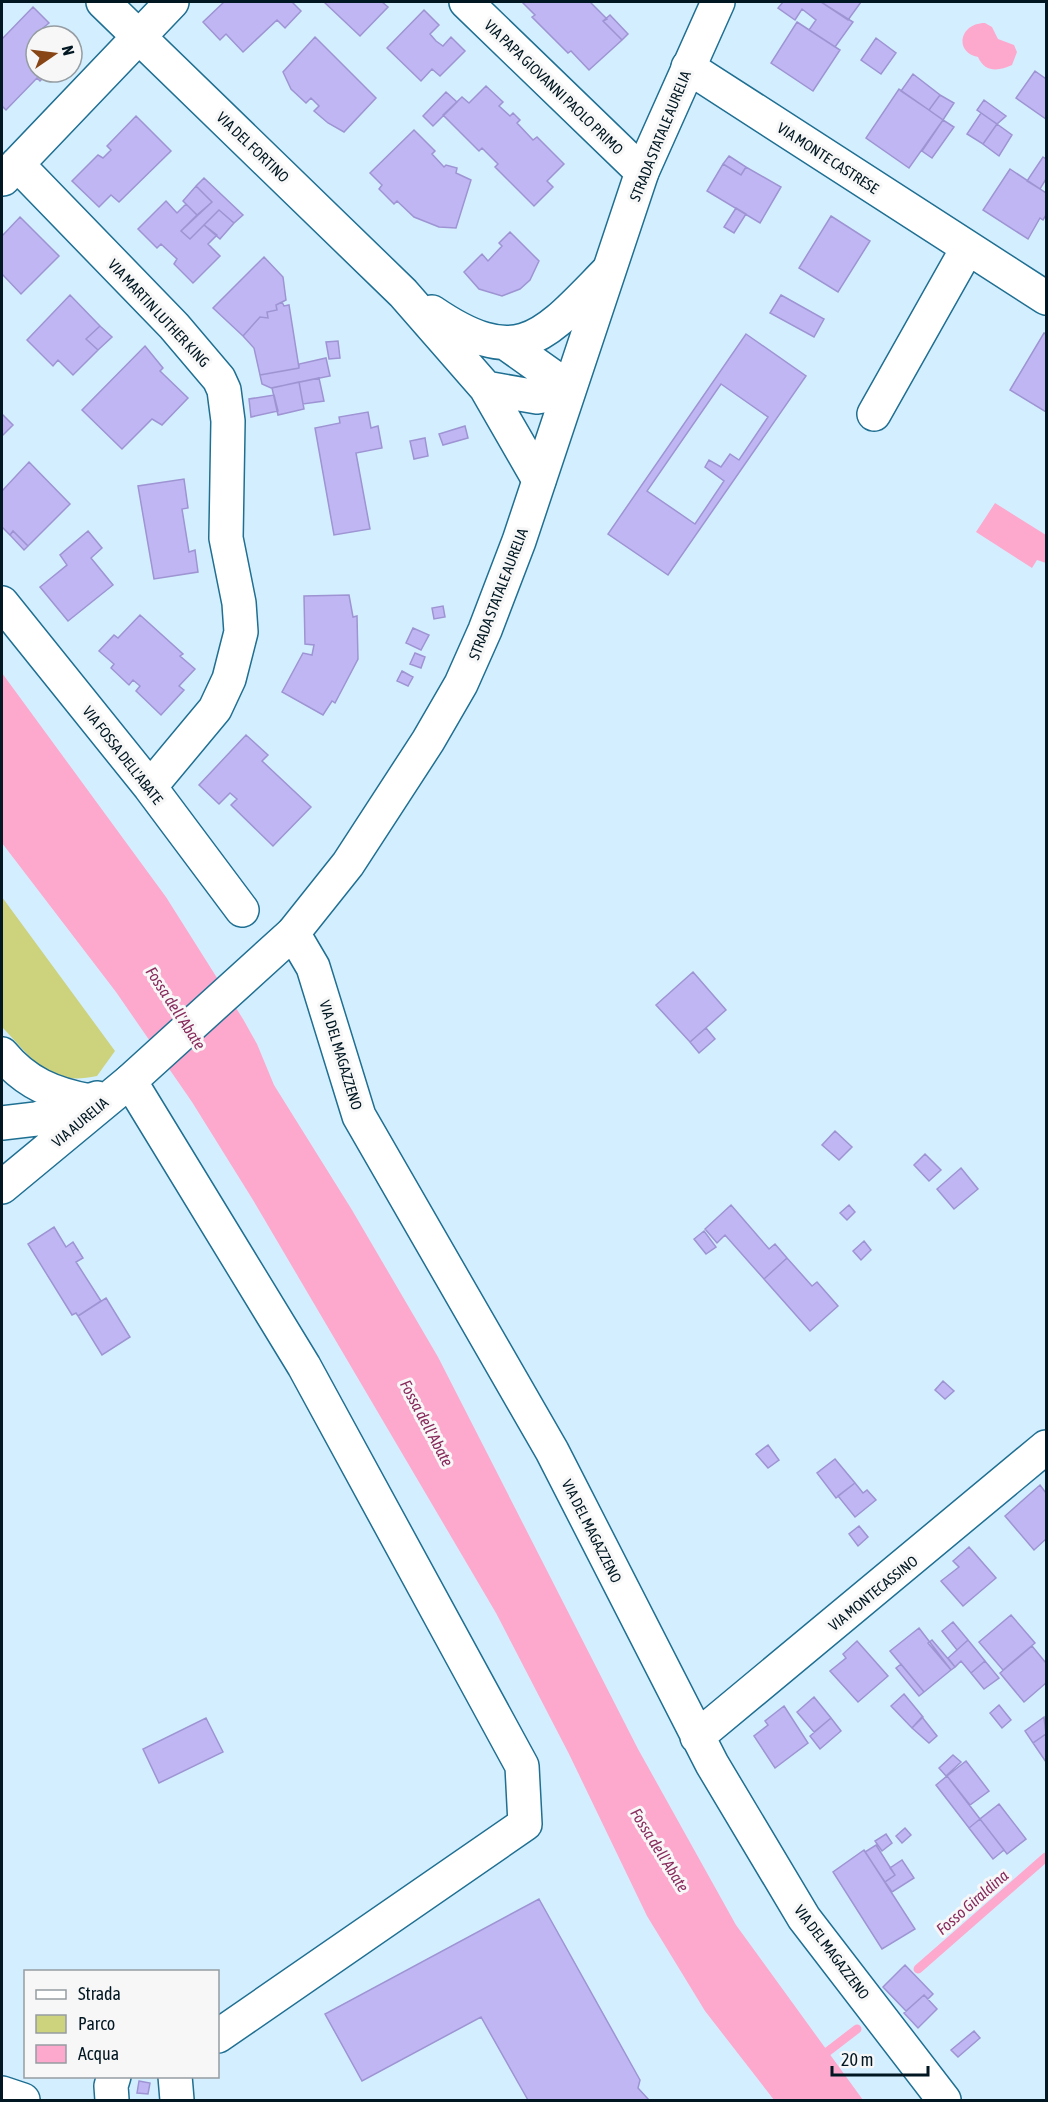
<svg xmlns="http://www.w3.org/2000/svg" width="1048" height="2102" font-family="'Asap Condensed',sans-serif">
<rect width="100%" height="100%" fill="#d3efff"/>
<path fill="#cdd27d" d="M 2,897 L 115,1051 L 97,1076 C 48,1087 33,1059 2,1027 Z"/>
<path fill="#fda9ce" d="M 985,23 L 992,27 L 998,39 L 1014,45 L 1017,52 L 1012,65 C 999,71 985,73 978,57 C 954,53 959,23 985,23 Z
M 995,503 L 1046,535 L 1046,563 L 1037,560 L 1032,568 L 976,532 Z
M 2,673 L 166,897 L 243,1019 L 257,1044 L 274,1085 L 352,1210 L 438,1357 L 638,1749 L 736,1925 L 863,2100 L 774,2100 L 705,2011 L 647,1916 L 569,1754 L 496,1613 L 253,1200 L 192,1102 L 116,992 L 2,843 Z"/>
<g fill="none" stroke-linecap="round" stroke-linejoin="round">
<path stroke="#fda9ce" stroke-width="9" d="M 918,1969 L 1046,1857
M 818,2059 L 857,2029"/>
</g>
<path fill="#bfb6f3" stroke="#9e94d3" stroke-width="1.5" fill-rule="evenodd" d="M 224,2 L 292,2 L 301,11 L 285,28 L 277,20 L 243,52 L 226,34 L 220,40 L 203,22 Z
M 324,2 L 382,2 L 388,7 L 360,36 Z
M 522,2 L 590,2 L 607,19 L 603,21 L 622,40 L 589,70 L 571,51 L 568,53 L 532,17 L 535,15 Z
M 783,2 L 821,2 L 853,22 L 835,47 L 809,30 L 816,20 L 802,9 L 795,20 L 778,8 Z
M 821,2 L 861,2 L 848,20 Z
M 33,7 L 49,23 L 43,28 L 51,36 L 36,36 L 36,72 L 49,72 L 40,81 L 37,78 L 6,110 L 2,106 L 2,39 Z
M 424,10 L 439,25 L 430,34 L 436,41 L 443,46 L 451,37 L 465,51 L 440,76 L 432,69 L 421,81 L 387,48 Z
M 610,15 L 628,34 L 622,40 L 603,21 Z
M 797,22 L 840,50 L 813,91 L 771,63 Z
M 315,37 L 376,98 L 344,132 L 328,123 L 314,111 L 319,106 L 311,98 L 306,103 L 291,89 L 283,72 Z
M 876,38 L 896,53 L 881,74 L 861,60 Z
M 1035,71 L 1046,79 L 1046,119 L 1016,98 Z
M 913,74 L 940,95 L 929,110 L 901,91 Z
M 486,86 L 503,102 L 499,106 L 510,116 L 513,113 L 520,120 L 517,123 L 533,140 L 537,137 L 564,164 L 547,181 L 553,187 L 534,206 L 495,167 L 498,164 L 482,148 L 479,151 L 443,115 L 462,97 L 469,103 Z
M 899,89 L 943,120 L 909,168 L 866,138 Z
M 446,92 L 457,102 L 433,126 L 423,116 Z
M 940,95 L 954,103 L 943,120 L 929,110 Z
M 984,100 L 1006,116 L 997,124 L 977,110 Z
M 981,113 L 997,124 L 983,144 L 967,134 Z
M 136,116 L 171,151 L 119,202 L 111,195 L 99,207 L 72,181 L 98,155 L 103,158 L 111,150 L 107,146 Z
M 943,120 L 954,127 L 932,158 L 922,151 Z
M 997,124 L 1012,135 L 999,156 L 983,144 Z
M 414,130 L 435,151 L 432,154 L 444,167 L 446,165 L 457,168 L 456,173 L 471,180 L 456,228 L 439,227 L 414,217 L 397,201 L 394,204 L 379,189 L 382,185 L 370,173 Z
M 729,156 L 746,167 L 741,175 L 723,164 Z
M 1043,157 L 1046,159 L 1046,179 L 1040,189 L 1027,181 Z
M 723,164 L 741,175 L 746,167 L 781,187 L 760,223 L 707,191 Z
M 1010,169 L 1046,193 L 1046,215 L 1043,220 L 1040,218 L 1028,239 L 983,210 Z
M 204,178 L 243,215 L 234,223 L 219,210 L 190,239 L 181,231 L 212,202 L 196,186 Z
M 196,186 L 212,202 L 197,215 L 183,201 Z
M 166,201 L 177,213 L 186,204 L 197,215 L 181,231 L 190,239 L 204,225 L 217,235 L 208,244 L 220,256 L 193,283 L 174,264 L 177,259 L 161,244 L 157,248 L 138,229 Z
M 736,208 L 746,214 L 734,233 L 724,227 Z
M 219,210 L 234,223 L 220,239 L 204,225 Z
M 831,216 L 870,241 L 838,292 L 799,268 Z
M 20,217 L 59,256 L 21,294 L 2,274 L 2,236 Z
M 510,232 L 539,261 L 530,280 L 520,289 L 502,296 L 479,289 L 464,272 L 482,254 L 488,261 L 502,246 L 499,243 Z
M 264,257 L 283,277 L 286,300 L 276,305 L 277,310 L 267,312 L 268,318 L 260,317 L 243,336 L 213,308 Z
M 70,295 L 100,326 L 86,339 L 98,350 L 73,375 L 58,360 L 53,366 L 27,340 Z
M 781,295 L 824,319 L 814,337 L 770,313 Z
M 282,302 L 284,306 L 289,305 L 299,368 L 260,375 L 254,348 L 243,336 L 260,317 L 268,318 L 267,312 L 277,310 L 276,305 Z
M 100,326 L 112,337 L 98,350 L 86,339 Z
M 1044,333 L 1046,334 L 1046,412 L 1010,390 Z
M 746,334 L 806,376 L 668,575 L 608,534 ZM 721,384 L 768,417 L 739,460 L 730,454 L 721,467 L 709,460 L 705,467 L 724,481 L 695,524 L 647,491 Z
M 338,341 L 340,358 L 329,359 L 326,342 Z
M 145,346 L 163,368 L 160,371 L 188,398 L 162,425 L 152,419 L 122,449 L 82,410 Z
M 326,358 L 330,376 L 271,388 L 262,384 L 260,375 L 299,368 L 299,364 Z
M 319,378 L 324,401 L 303,404 L 299,382 Z
M 299,382 L 304,409 L 278,415 L 272,388 Z
M 274,395 L 278,411 L 251,417 L 249,399 Z
M 368,412 L 371,428 L 378,426 L 382,448 L 356,453 L 370,529 L 334,535 L 315,428 L 340,423 L 339,417 Z
M 2,414 L 13,425 L 2,436 Z
M 465,426 L 468,438 L 443,445 L 439,434 Z
M 425,438 L 428,456 L 414,459 L 410,441 Z
M 29,462 L 70,504 L 28,546 L 13,531 L 10,535 L 2,527 L 2,491 Z
M 184,479 L 188,508 L 182,509 L 189,552 L 195,550 L 198,572 L 154,579 L 138,486 Z
M 13,531 L 28,546 L 24,550 L 10,535 Z
M 88,531 L 102,548 L 91,558 L 113,585 L 68,621 L 40,587 L 67,565 L 60,555 Z
M 349,595 L 353,617 L 357,616 L 358,659 L 335,703 L 332,701 L 323,715 L 282,692 L 303,653 L 312,655 L 314,645 L 305,644 L 304,596 Z
M 443,606 L 445,617 L 434,619 L 432,608 Z
M 140,615 L 183,654 L 180,656 L 195,669 L 179,686 L 184,690 L 161,715 L 136,691 L 140,686 L 133,680 L 129,685 L 111,668 L 114,664 L 99,651 L 114,635 L 118,638 Z
M 413,628 L 429,635 L 421,650 L 406,643 Z
M 415,653 L 425,657 L 421,668 L 410,664 Z
M 402,671 L 413,677 L 408,686 L 397,681 Z
M 246,735 L 268,755 L 262,761 L 311,807 L 273,846 L 231,805 L 237,799 L 230,793 L 219,804 L 199,785 Z
M 693,972 L 726,1010 L 690,1042 L 656,1005 Z
M 706,1028 L 715,1039 L 699,1053 L 690,1042 Z
M 835,1131 L 852,1147 L 839,1160 L 822,1145 Z
M 925,1154 L 941,1170 L 929,1181 L 914,1165 Z
M 961,1168 L 978,1189 L 954,1209 L 937,1189 Z
M 731,1205 L 769,1249 L 775,1244 L 787,1258 L 764,1279 L 725,1235 L 717,1243 L 705,1229 Z
M 849,1205 L 855,1212 L 847,1220 L 840,1213 Z
M 54,1227 L 66,1247 L 73,1242 L 83,1258 L 76,1262 L 101,1301 L 78,1316 L 76,1313 L 72,1315 L 28,1244 Z
M 704,1231 L 716,1247 L 706,1254 L 694,1239 Z
M 864,1241 L 871,1250 L 861,1260 L 853,1251 Z
M 787,1258 L 812,1286 L 817,1282 L 838,1306 L 810,1331 L 764,1279 Z
M 106,1298 L 130,1337 L 102,1355 L 78,1316 Z
M 943,1381 L 954,1391 L 945,1399 L 935,1390 Z
M 768,1445 L 779,1460 L 768,1468 L 756,1454 Z
M 835,1459 L 855,1483 L 836,1498 L 817,1473 Z
M 855,1483 L 863,1493 L 867,1490 L 876,1500 L 855,1517 L 838,1496 Z
M 1040,1485 L 1046,1493 L 1046,1539 L 1034,1550 L 1005,1516 Z
M 859,1526 L 868,1537 L 858,1546 L 849,1534 Z
M 969,1547 L 996,1578 L 963,1606 L 941,1581 L 959,1567 L 953,1561 Z
M 1011,1615 L 1035,1643 L 1003,1670 L 979,1642 Z
M 953,1622 L 968,1640 L 957,1650 L 942,1631 Z
M 919,1628 L 951,1670 L 924,1692 L 890,1651 Z
M 932,1640 L 955,1667 L 951,1670 L 928,1643 Z
M 968,1640 L 985,1661 L 971,1673 L 961,1661 L 955,1667 L 948,1658 Z
M 857,1641 L 888,1676 L 858,1702 L 830,1671 L 846,1658 L 843,1654 Z
M 1032,1646 L 1046,1663 L 1046,1683 L 1024,1702 L 1000,1673 Z
M 985,1661 L 999,1678 L 984,1689 L 971,1673 Z
M 901,1664 L 924,1692 L 919,1696 L 896,1668 Z
M 904,1694 L 923,1717 L 912,1728 L 891,1706 Z
M 814,1697 L 831,1718 L 814,1732 L 797,1712 Z
M 999,1705 L 1011,1720 L 1002,1728 L 990,1713 Z
M 784,1706 L 808,1743 L 775,1768 L 754,1736 L 768,1725 L 765,1721 Z
M 922,1717 L 937,1736 L 929,1743 L 912,1728 Z
M 1044,1717 L 1046,1734 L 1033,1743 L 1025,1731 Z
M 206,1718 L 223,1752 L 159,1783 L 143,1749 Z
M 831,1718 L 841,1731 L 820,1749 L 810,1736 Z
M 1046,1734 L 1046,1762 L 1033,1743 Z
M 953,1755 L 961,1762 L 946,1776 L 939,1768 Z
M 966,1761 L 989,1791 L 970,1805 L 947,1776 Z
M 947,1776 L 980,1819 L 969,1828 L 936,1785 Z
M 999,1804 L 1026,1839 L 1007,1854 L 980,1819 Z
M 980,1819 L 1004,1850 L 993,1859 L 969,1828 Z
M 905,1828 L 911,1835 L 902,1843 L 896,1836 Z
M 886,1834 L 892,1843 L 882,1851 L 875,1841 Z
M 876,1845 L 895,1875 L 885,1882 L 865,1852 Z
M 864,1850 L 915,1929 L 882,1949 L 833,1872 Z
M 902,1860 L 914,1878 L 892,1892 L 885,1882 L 895,1875 L 890,1868 Z
M 539,1899 L 640,2080 L 638,2088 L 649,2100 L 528,2100 L 481,2017 L 362,2081 L 325,2014 Z
M 905,1965 L 933,1994 L 928,1999 L 924,1995 L 906,2011 L 883,1987 Z
M 924,1995 L 937,2009 L 918,2028 L 904,2013 Z
M 974,2031 L 980,2038 L 958,2057 L 951,2050 Z
M 139,2081 L 150,2083 L 148,2094 L 137,2093 Z"/>
<g fill="none" stroke-linecap="round" stroke-linejoin="round">
<defs>
<path id="minor" d="M 466,2 L 642,172
M 688,67 L 1046,298
M 17,164 L 174,326 L 219,379 L 224,390 L 228,421 L 226,538 L 239,603 L 241,632 L 229,679 L 215,709 L 150,787
M 3,179 L 172,2
M 874,414 L 967,249
M 2,603 L 150,787 L 242,910
M 293,933 L 313,967 L 359,1116 L 552,1451 L 712,1764 L 804,1918 L 944,2100
M 130,1081 L 304,1366 L 522,1766 L 525,1824 L 218,2036
M 697,1737 L 1046,1447
M 175,2076 L 177,2100
M 2,2093 L 23,2100
M 112,2100 L 111,2086 L 114,2076"/>
<path id="tertiary" d="M 103,2 L 403,293 L 486,388 L 539,480
M 432,312 C 520,372 544,336 608,271
M 507,344 L 569,388
M 486,388 L 537,397 L 568,392
M 2,1054 C 26,1083 53,1094 90,1101"/>
<path id="primary" d="M 2,1123 L 36,1119 L 97,1098
M 2,1187 L 130,1081 L 293,933 L 348,864 L 428,741 L 461,684 L 485,630 L 519,541 L 642,172 L 718,2"/>
</defs>
<use href="#minor" stroke="#1f6f92" stroke-width="36"/>
<use href="#tertiary" stroke="#1f6f92" stroke-width="36"/>
<use href="#primary" stroke="#1f6f92" stroke-width="36"/>
<use href="#minor" stroke="#fff" stroke-width="33"/>
<use href="#tertiary" stroke="#fff" stroke-width="33"/>
<use href="#primary" stroke="#fff" stroke-width="33"/>
</g>
<g text-anchor="middle" dominant-baseline="central" stroke-width="6" stroke-linejoin="round" paint-order="stroke">
<g font-size="15" fill="#011722" stroke="#f7f7f7">
<text transform="translate(554 87) rotate(44)">VIA PAPA GIOVANNI PAOLO PRIMO</text>
<text transform="translate(660 136) rotate(-68)">STRADA STATALE AURELIA</text>
<text transform="translate(253 147) rotate(44)">VIA DEL FORTINO</text>
<text transform="translate(828 158) rotate(33)">VIA MONTE CASTRESE</text>
<text transform="translate(159 313) rotate(47)">VIA MARTIN LUTHER KING</text>
<text transform="translate(498 594) rotate(-69)">STRADA STATALE AURELIA</text>
<text transform="translate(123 755) rotate(52)">VIA FOSSA DELL'ABATE</text>
<text transform="translate(341 1055) rotate(73)">VIA DEL MAGAZZENO</text>
<text transform="translate(80 1122) rotate(-40)">VIA AURELIA</text>
<text transform="translate(592 1531) rotate(63)">VIA DEL MAGAZZENO</text>
<text transform="translate(873 1593) rotate(-39)">VIA MONTECASSINO</text>
<text transform="translate(832 1952) rotate(53)">VIA DEL MAGAZZENO</text>
</g>
<g font-size="16" font-style="italic" fill="#882a5c" stroke="#f7f7f7">
<text transform="translate(176 1008) rotate(57)">Fossa dell'Abate</text>
<text transform="translate(427 1423) rotate(62)">Fossa dell'Abate</text>
<text transform="translate(660 1850) rotate(58)">Fossa dell'Abate</text>
<text transform="translate(972 1902) rotate(-41)">Fosso Giraldina</text>
</g>
</g>
<rect width="1048" height="2102" fill="none" stroke="#011722" stroke-width="6"/>
<rect x="24" y="1970" width="195" height="108" fill="#f7f7f7" stroke="#959da2" stroke-width="1.5"/>
<rect x="36" y="1990" width="30" height="9" fill="#ffffff" stroke="#959da2" stroke-width="1.5"/>
<text x="78" y="2000" font-size="18" fill="#011722">Strada</text>
<rect x="36" y="2015" width="30" height="18" fill="#cdd27d" stroke="#959da2" stroke-width="1.5"/>
<text x="78" y="2030" font-size="18" fill="#011722">Parco</text>
<rect x="36" y="2045" width="30" height="18" fill="#fda9ce" stroke="#959da2" stroke-width="1.5"/>
<text x="78" y="2060" font-size="18" fill="#011722">Acqua</text>
<g transform="translate(54 54) rotate(76)"><circle r="28" fill="#f7f7f7" stroke="#959da2" stroke-width="1.5"/>
<path d="M0-4.5L10 22L0 15L-10 22Z" fill="#884616"/>
<text y="-9" font-size="16" font-weight="bold" text-anchor="middle" fill="#011722">N</text>
</g>
<path d="M832 2066v9h96v-9" fill="none" stroke="#011722" stroke-width="3"/>
<text x="841" y="2066" font-size="18" fill="#011722" stroke="#f7f7f7" stroke-width="4.5" paint-order="stroke">20 m</text>
</svg>
